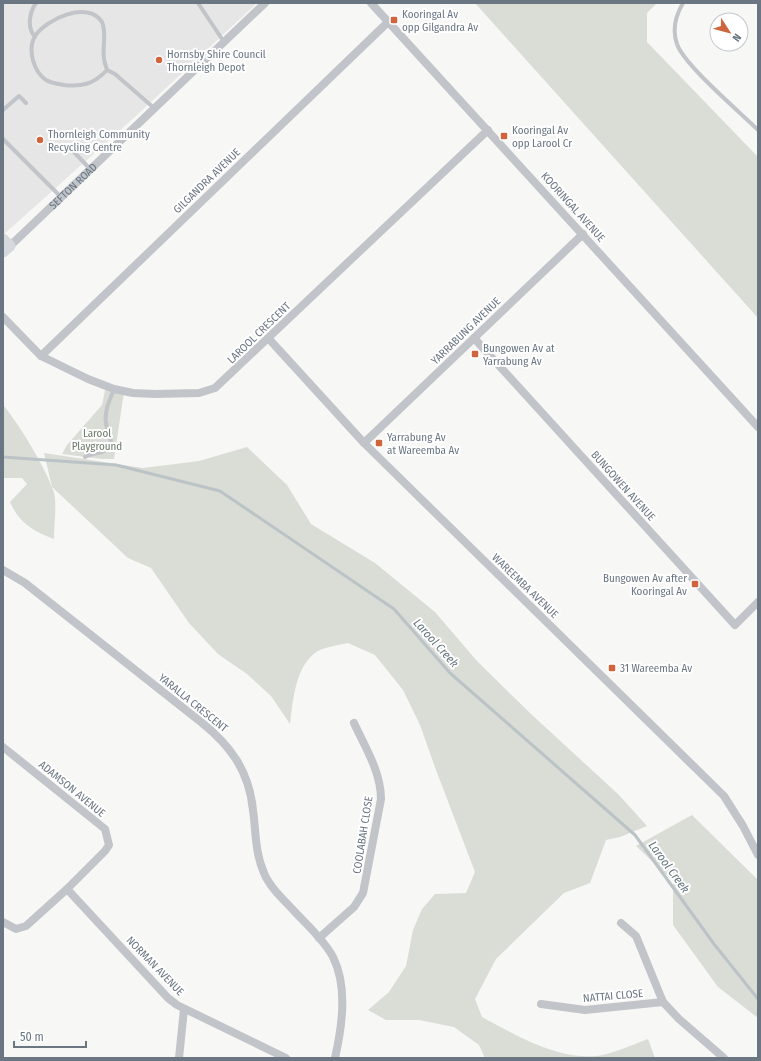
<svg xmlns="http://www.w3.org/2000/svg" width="761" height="1061" font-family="'Fira Sans Condensed',sans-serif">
<rect width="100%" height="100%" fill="#f7f7f5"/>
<path fill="#e5e6e5" d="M 3,3 L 257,3 L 137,115 L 3,235 Z"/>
<path fill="#d9ddd6" d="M 475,3 L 657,3 L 647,13 L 647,42 L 758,157 L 758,318 Z
M 106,385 L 124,392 L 114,459 L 102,459 L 62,454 L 67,445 L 102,405 Z
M 3,405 C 18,422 48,472 54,493 C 57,504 54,526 54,539 C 33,531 19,523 10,502 L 27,484 L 22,478 L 3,478 Z
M 247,447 L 287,485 L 311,524 L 375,563 L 435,612 L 477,661 L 531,714 L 619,795 L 647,826 L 620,837 L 606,840 L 590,883 L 564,893 L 496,959 L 475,999 L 482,1017 C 516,1035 555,1059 596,1056 C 610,1055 634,1044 648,1039 L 655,1058 L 485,1058 L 479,1045 L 454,1027 L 419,1020 L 386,1020 L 368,1010 L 389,992 L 406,966 L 413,930 L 422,909 L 435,894 L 466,893 L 475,872 L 436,770 L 420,725 L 403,690 L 375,655 L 348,643 C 339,645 326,647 318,651 C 295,665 293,701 290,724 L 271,696 L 247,674 L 218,654 L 189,623 L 151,568 L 128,558 L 52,487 L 44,453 L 143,468 L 199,461 Z
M 692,815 L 758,880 L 758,1018 L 718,987 L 673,925 L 673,881 L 636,846 Z"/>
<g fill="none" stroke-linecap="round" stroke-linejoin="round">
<path stroke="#bbc3c7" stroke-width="3" d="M 3,457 L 116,465 L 220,491 L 394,609 L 450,673 L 635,835 L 714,944 L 758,999"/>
<path stroke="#c1c4c8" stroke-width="4" d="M 198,3 L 224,42
M 683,3 C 676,15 672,30 677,44 C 684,65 740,112 758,130
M 35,37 C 27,28 29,13 36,3
M 107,70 C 94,84 82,87 64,85 C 58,84 51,83 46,80 C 34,72 27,50 35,36 C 46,19 88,0 102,22 C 107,33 102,47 104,58 C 104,62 106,66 107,70 L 115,74 L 154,108
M 3,110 L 19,96 L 26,103
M 3,139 L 61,197
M 73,151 L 91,170
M 85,457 C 94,452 105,454 111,446 C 112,438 107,431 106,423 C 104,412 110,399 114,389"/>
<g stroke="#c1c4c8" stroke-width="8">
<path d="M 371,3 L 758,427"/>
<path id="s1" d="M 10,246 L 265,3"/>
<path d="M 3,317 L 41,356 L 88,379 L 114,389 L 133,393 L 155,394 L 199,393 L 215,388 L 488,130"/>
<path d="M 474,338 L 735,625 L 758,602"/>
<path d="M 269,339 L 364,443 L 724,796 L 743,826 L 758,855"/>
<path d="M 41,356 L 388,22"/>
<path d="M 364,443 L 583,234"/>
<path d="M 3,570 L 25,583 L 201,722 C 231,746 249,771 253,810 C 256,832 255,853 264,873 C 270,888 285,901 296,913 C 308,926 324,940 333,957 C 348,987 342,1027 335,1058"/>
<path d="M 3,747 L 105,829 L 109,845 L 105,851 L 67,889 L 26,926 L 16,929 L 3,922"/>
<path d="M 67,889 L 168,998 L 177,1005 L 286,1058"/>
<path d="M 621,923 L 636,936 L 663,1002 L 679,1019 L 724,1058"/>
<path d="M 319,938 L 354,907 L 363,893 L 381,799 C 381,772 365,747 354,723"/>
<path d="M 541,1004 L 585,1010 L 663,1002"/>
<path d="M 179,1058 L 184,1009"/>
</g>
<path stroke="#d5d9dc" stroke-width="11" d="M 3,239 L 10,246 L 3,252"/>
</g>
<g fill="#cf653d" stroke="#fff" stroke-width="1.5">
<rect x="390" y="16" width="8" height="8" rx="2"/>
<circle cx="159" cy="60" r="4"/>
<rect x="500" y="132" width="8" height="8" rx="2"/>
<circle cx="40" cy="140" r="4"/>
<rect x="471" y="350" width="8" height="8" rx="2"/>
<rect x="375" y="439" width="8" height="8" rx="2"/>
<rect x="691" y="580" width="8" height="8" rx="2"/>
<rect x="608" y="664" width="8" height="8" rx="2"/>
</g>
<g text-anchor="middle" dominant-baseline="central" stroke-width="4" stroke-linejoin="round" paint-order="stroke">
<g font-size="11" fill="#6a7682" stroke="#fff" text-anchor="start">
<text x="402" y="14">Kooringal Av<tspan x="402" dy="13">opp Gilgandra Av</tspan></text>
<text x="167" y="54">Hornsby Shire Council<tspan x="167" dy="13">Thornleigh Depot</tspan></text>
<text x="512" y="130">Kooringal Av<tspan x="512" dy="13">opp Larool Cr</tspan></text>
<text x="48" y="134">Thornleigh Community<tspan x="48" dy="13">Recycling Centre</tspan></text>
<text x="483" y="348">Bungowen Av at<tspan x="483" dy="13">Yarrabung Av</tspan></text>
<text x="387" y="437">Yarrabung Av<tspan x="387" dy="13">at Wareemba Av</tspan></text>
<text x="687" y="578" text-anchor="end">Bungowen Av after<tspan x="687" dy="13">Kooringal Av</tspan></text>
<text x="620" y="668">31 Wareemba Av</text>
</g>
<g font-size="11" fill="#6a7682" stroke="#fff">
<text transform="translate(207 181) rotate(-44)">GILGANDRA AVENUE</text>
<text stroke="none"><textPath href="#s1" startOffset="87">SEFTON ROAD</textPath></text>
<text transform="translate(573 207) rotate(48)">KOORINGAL AVENUE</text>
<text transform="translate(466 331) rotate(-44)">YARRABUNG AVENUE</text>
<text transform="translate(259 333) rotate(-44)">LAROOL CRESCENT</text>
<text transform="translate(623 486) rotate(48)">BUNGOWEN AVENUE</text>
<text transform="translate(525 586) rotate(44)">WAREEMBA AVENUE</text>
<text transform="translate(193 703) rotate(39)">YARALLA CRESCENT</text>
<text transform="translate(72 789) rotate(39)">ADAMSON AVENUE</text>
<text transform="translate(363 835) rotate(-81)">COOLABAH CLOSE</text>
<text transform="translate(155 966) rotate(46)">NORMAN AVENUE</text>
<text transform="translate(613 996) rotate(-5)">NATTAI CLOSE</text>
</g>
<g font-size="11" fill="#6b7a68" stroke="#fff">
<text x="97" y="433">Larool<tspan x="97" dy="13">Playground</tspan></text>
</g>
<g font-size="12" font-style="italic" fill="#66777e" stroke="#fff">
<text transform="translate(436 643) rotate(48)">Larool Creek</text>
<text transform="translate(669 867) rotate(54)">Larool Creek</text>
</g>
</g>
<rect width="761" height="1061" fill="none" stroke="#6a7682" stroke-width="8"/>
<g transform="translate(729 32) rotate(126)"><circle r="19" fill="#ffffff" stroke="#c3c8cd"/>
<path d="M0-3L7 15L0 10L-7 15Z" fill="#cf653d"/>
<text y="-6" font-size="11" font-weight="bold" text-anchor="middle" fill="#6a7682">N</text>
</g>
<path d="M14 1041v6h72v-6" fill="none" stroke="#6a7682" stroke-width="2"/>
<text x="20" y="1041" font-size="12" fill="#6a7682" stroke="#ffffff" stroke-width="3" paint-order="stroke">50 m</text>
</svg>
